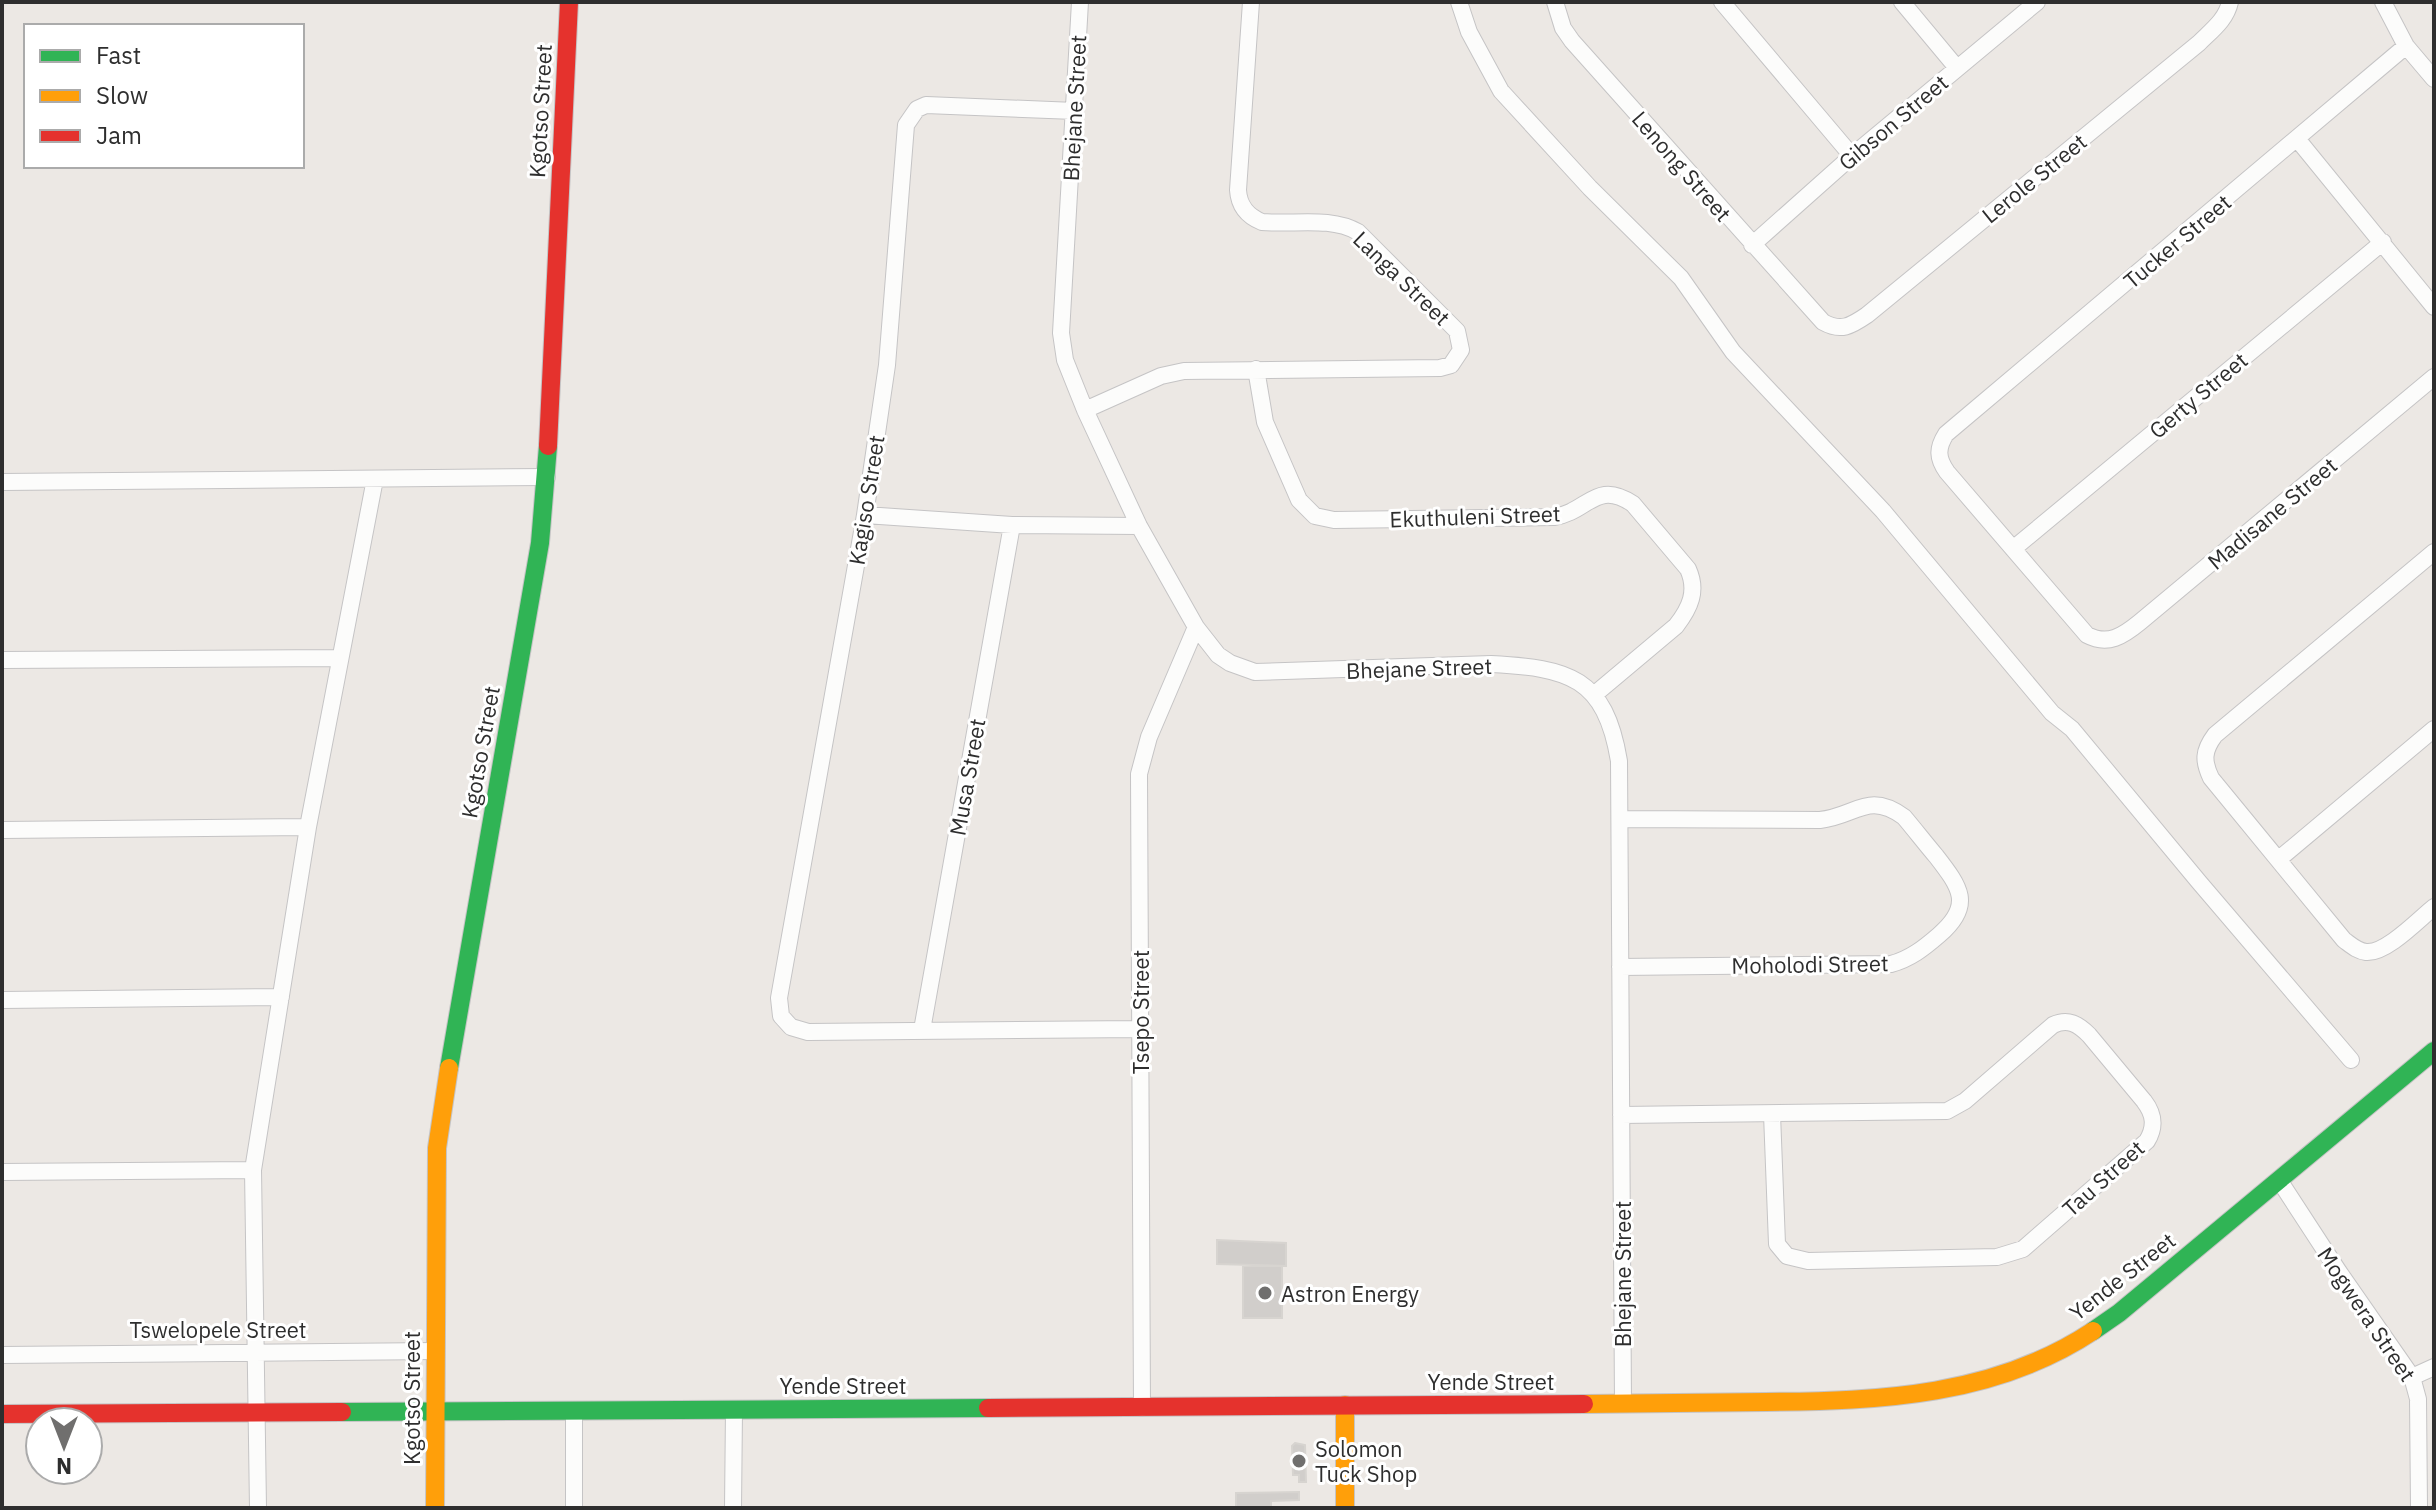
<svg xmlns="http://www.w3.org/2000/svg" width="2436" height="1510" font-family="'IBM Plex Sans',sans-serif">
<rect width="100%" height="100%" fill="#ece8e4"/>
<path fill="#d1cecb" stroke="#d7d4d0" stroke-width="2" d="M 1217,1240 L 1286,1243 L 1286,1266 L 1217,1264 Z
M 1243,1266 L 1282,1266 L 1282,1318 L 1243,1318 Z
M 1295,1443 L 1305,1445 L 1306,1482 L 1299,1482 L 1299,1475 L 1293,1475 L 1292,1446 Z
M 1299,1492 L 1299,1500 L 1271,1501 L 1271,1508 L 1236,1508 L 1236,1493 Z"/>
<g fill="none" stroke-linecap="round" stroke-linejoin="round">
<defs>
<path id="street" d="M 1080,2 L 1061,333 L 1065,360 L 1085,410 L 1139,526 L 1196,627 L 1218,655 L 1230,663 L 1255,672 L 1491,664 C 1569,668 1605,677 1619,761 L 1623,1404
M 1459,2 L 1469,32 L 1501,91 L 1590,188 L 1681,278 L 1733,352 L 1883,511 L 2052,713 L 2072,729 L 2199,882 L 2351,1060
M 1555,2 L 1563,28 L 1572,41 L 1823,322 C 1841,332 1851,326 1867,315 L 2199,43 C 2212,30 2226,20 2230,2
M 1722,2 L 1852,156
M 1902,2 L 1957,68
M 2383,2 L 2406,46 L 2434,79
M 2406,46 L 1946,434 C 1937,448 1937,458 1947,472 L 2087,635 C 2108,646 2123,636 2140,622 L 2434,377
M 1075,111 L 926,105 L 917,109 L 906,125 L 887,365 L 865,515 L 779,998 L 781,1016 L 791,1027 L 808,1032 L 1140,1029
M 2298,140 L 2434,307
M 1752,245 L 1852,156 L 2037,2
M 1256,369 L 1265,422 L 1299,500 L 1315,516 L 1334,520 L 1554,517 C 1588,512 1596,479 1633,504 L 1688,569 C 1698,591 1690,608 1676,626 L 1595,694
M 1085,410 L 1161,376 L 1184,371 L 1440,368 L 1451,365 L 1461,350 L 1457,331 L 1358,232 C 1330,216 1293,225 1262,222 C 1247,216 1239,206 1238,190 L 1251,2
M 2,482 L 547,477
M 865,515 L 1012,525 L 1139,526
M 2013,549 L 2383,242
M 2434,552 L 2215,735 C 2203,751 2203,761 2211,778 L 2344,940 C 2351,945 2357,951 2366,952 C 2386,954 2419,919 2434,907
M 2,660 L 340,658
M 1620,819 L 1820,820 C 1856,816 1868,791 1904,817 C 1915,830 1925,843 1936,856 C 1960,887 1974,905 1939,935 C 1924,948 1910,959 1891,964 L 1620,967
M 2,830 L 308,827
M 2279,859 L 2434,729
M 2,1000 L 281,997
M 922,1030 L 1012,525
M 1621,1115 L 1947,1111 L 1965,1101 L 2053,1025 C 2068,1018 2078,1024 2089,1035 L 2144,1101 C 2154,1114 2156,1126 2147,1141 L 2023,1249 L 1997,1257 L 1808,1261 L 1787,1256 L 1777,1244 L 1772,1114
M 2,1172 L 253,1170
M 2279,1180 L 2339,1272 L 2412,1377 L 2418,1399 L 2419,1508
M 2,1355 L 435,1351
M 2412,1377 L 2434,1367
M 1142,1408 L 1139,774 L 1149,737 L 1196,627
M 574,1411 L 574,1508
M 258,1508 L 253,1170 L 308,827 L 375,479
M 733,1508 L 734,1410"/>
<path id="fast" d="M 449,1068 L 540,543 L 548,446
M 2093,1331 L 2119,1313 L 2434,1051
M 342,1412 L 988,1408"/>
<path id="slow" d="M 1584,1404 C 1645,1403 1706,1403 1766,1402 C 1881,1401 1995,1396 2093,1331
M 1345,1405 L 1345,1508
M 435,1508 L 437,1148 L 449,1068"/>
<path id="jam" d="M 548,446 L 569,2
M 988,1408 L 1584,1404
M 2,1414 L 342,1412"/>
</defs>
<use href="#street" stroke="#c5c4c5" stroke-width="18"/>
<use href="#fast" stroke="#c5c4c5" stroke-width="20"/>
<use href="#slow" stroke="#c5c4c5" stroke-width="20"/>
<use href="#jam" stroke="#c5c4c5" stroke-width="20"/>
<use href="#street" stroke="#fcfcfb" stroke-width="16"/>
<use href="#fast" stroke="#30b455" stroke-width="18"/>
<use href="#slow" stroke="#ff9f0a" stroke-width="18"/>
<use href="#jam" stroke="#e5322d" stroke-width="18"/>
</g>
<g fill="#706f6e" stroke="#fff" stroke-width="3">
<circle cx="1265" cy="1293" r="8"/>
<circle cx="1299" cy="1461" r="8"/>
</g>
<g text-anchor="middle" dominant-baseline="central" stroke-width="6" stroke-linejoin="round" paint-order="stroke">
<g font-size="22" fill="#2e2e2e" stroke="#fff">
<text transform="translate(1074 108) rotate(-87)">Bhejane Street</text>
<text transform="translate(540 111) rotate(-87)">Kgotso Street</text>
<text transform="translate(1893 122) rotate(-40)">Gibson Street</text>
<text transform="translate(1682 166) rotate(49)">Lenong Street</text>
<text transform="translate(2034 178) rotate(-39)">Lerole Street</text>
<text transform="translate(2177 241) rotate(-40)">Tucker Street</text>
<text transform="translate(1402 278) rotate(44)">Langa Street</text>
<text transform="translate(2198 395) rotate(-40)">Gerty Street</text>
<text transform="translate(866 500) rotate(-81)">Kagiso Street</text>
<text transform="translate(2272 513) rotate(-40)">Madisane Street</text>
<text transform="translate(1475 516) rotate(-2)">Ekuthuleni Street</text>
<text transform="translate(1419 668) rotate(-2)">Bhejane Street</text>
<text transform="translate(480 752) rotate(-80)">Kgotso Street</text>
<text transform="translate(967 777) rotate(-80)">Musa Street</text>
<text transform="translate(1810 964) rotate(-1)">Moholodi Street</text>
<text transform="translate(1140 1012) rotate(-90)">Tsepo Street</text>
<text transform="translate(2103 1178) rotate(-42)">Tau Street</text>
<text transform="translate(1622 1274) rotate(-90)">Bhejane Street</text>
<text transform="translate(2122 1276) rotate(-38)">Yende Street</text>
<text transform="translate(2367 1314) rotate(56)">Mogwera Street</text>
<text x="218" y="1329">Tswelopele Street</text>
<text x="1491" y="1381">Yende Street</text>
<text x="843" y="1385">Yende Street</text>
<text transform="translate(411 1398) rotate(-90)">Kgotso Street</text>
</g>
<g font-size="22" fill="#2e2e2e" stroke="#fff" text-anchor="start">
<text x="1281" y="1293">Astron Energy</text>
<text x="1315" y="1448">Solomon<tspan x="1315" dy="25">Tuck Shop</tspan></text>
</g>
</g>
<rect width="2436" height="1510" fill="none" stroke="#2e2e2e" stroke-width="8"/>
<rect x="24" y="24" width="280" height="144" fill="#ffffff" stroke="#ababab" stroke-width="2"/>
<rect x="40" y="50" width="40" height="12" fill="#30b455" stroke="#ababab" stroke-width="2"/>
<text x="96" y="64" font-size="24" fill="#2e2e2e">Fast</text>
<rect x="40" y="90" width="40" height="12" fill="#ff9f0a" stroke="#ababab" stroke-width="2"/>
<text x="96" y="104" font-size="24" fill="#2e2e2e">Slow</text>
<rect x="40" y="130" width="40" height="12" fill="#e5322d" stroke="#ababab" stroke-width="2"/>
<text x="96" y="144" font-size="24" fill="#2e2e2e">Jam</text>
<g transform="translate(64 1446) rotate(180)"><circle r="38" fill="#ffffff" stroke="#ababab" stroke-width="2"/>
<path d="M0-6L14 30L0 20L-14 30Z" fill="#706f6e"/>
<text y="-12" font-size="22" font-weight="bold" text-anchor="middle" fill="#2e2e2e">N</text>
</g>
</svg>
